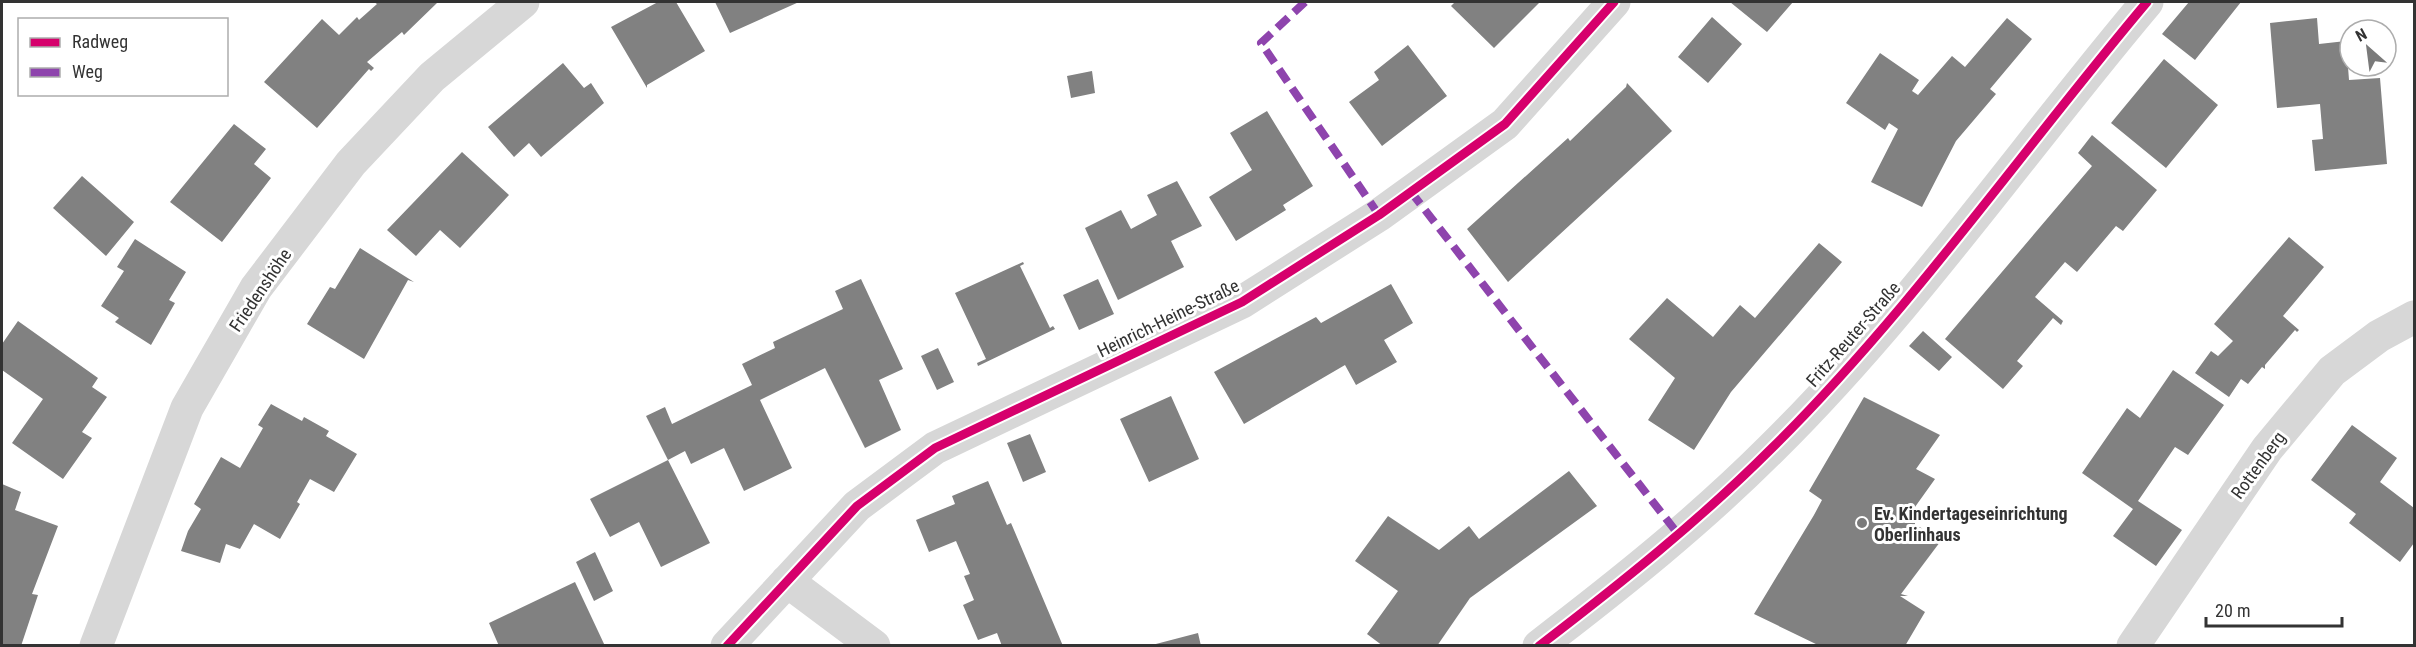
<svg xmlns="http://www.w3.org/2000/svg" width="2416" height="647" font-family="'Roboto Condensed',sans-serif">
<rect width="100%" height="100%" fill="#fff"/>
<path fill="#818181" d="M 374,2 L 438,2 L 404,35 L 402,32 L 367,62 L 374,68 L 371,71 L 369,69 L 317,128 L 264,82 L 322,19 L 339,35 L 357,17 L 359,20 L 377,4 Z
M 658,2 L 676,2 L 705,51 L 647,85 L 647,88 L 611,27 Z
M 715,2 L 799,2 L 730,33 Z
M 1455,2 L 1540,2 L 1494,48 L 1451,6 Z
M 1730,2 L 1793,2 L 1767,32 Z
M 2189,2 L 2241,2 L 2195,60 L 2162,34 Z
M 1712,17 L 1742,44 L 1708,83 L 1678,57 Z
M 2007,18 L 2032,39 L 1990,89 L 1996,94 L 1956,141 L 1922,207 L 1871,182 L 1898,129 L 1889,123 L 1885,130 L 1846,103 L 1880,53 L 1919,80 L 1912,91 L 1918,95 L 1952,56 L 1965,67 Z
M 2317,18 L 2319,44 L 2346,41 L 2349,80 L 2380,78 L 2387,164 L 2315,171 L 2312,140 L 2323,139 L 2320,104 L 2277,108 L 2270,23 Z
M 1408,45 L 1447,96 L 1382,146 L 1349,102 L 1379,80 L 1374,72 Z
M 2164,59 L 2218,105 L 2166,168 L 2111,123 Z
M 563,63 L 584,88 L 591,83 L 604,103 L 541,157 L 529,143 L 514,157 L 488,127 Z
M 1092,71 L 1095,93 L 1071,98 L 1067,76 Z
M 1627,83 L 1672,131 L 1508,282 L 1467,229 L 1568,138 L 1570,141 L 1626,87 Z
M 1267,111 L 1313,186 L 1283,205 L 1286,210 L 1236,241 L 1209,197 L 1252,170 L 1230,133 Z
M 234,124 L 266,149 L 254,164 L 271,178 L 222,242 L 170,202 Z
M 2092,135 L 2157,190 L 2123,231 L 2116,226 L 2077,272 L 2065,262 L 2035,297 L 2063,321 L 2061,325 L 2053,318 L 2017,361 L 2023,366 L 2003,389 L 1945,339 L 2092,166 L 2078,153 Z
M 462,152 L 509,195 L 460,248 L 440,230 L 416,256 L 387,230 Z
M 82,176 L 134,222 L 106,256 L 53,208 Z
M 1177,181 L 1202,226 L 1171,241 L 1184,267 L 1118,300 L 1085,228 L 1121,210 L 1131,229 L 1157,215 L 1147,195 Z
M 2289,237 L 2324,267 L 2283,316 L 2299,330 L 2297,332 L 2295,330 L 2265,365 L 2265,369 L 2262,367 L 2248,384 L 2241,379 L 2229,397 L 2195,373 L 2211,351 L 2218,356 L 2233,341 L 2214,324 Z
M 135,239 L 186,272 L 169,300 L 175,303 L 151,345 L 115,322 L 119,318 L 101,306 L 124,271 L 117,267 Z
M 1819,243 L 1842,262 L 1731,392 L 1694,450 L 1648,420 L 1675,378 L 1629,339 L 1667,298 L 1713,337 L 1740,305 L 1755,318 Z
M 360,248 L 414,282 L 408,280 L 364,359 L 307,324 L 330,287 L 335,289 Z
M 1023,262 L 1024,264 L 1020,266 L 1050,328 L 1053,326 L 1055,329 L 978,366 L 977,363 L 986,359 L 955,293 Z
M 861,279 L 903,369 L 879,380 L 901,430 L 865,448 L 825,368 L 760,400 L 792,468 L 744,491 L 724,448 L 691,464 L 685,451 L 668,460 L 646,416 L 665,407 L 672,424 L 752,385 L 742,364 L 775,348 L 773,342 L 843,309 L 835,291 Z
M 1098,279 L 1114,314 L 1079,330 L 1063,295 Z
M 1391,284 L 1413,323 L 1384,340 L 1397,362 L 1356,385 L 1345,365 L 1244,424 L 1214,372 L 1316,317 L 1321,323 Z
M 18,321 L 98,378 L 92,387 L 107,397 L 82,432 L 92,438 L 63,479 L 12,443 L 43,399 L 2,370 L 2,344 Z
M 1923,331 L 1952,357 L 1939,371 L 1909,346 Z
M 938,348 L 954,382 L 937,390 L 921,356 Z
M 2173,370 L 2224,405 L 2188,455 L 2175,447 L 2138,501 L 2182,530 L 2156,566 L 2113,536 L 2133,509 L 2082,473 L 2127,408 L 2140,418 Z
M 1171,396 L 1199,459 L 1149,482 L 1120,419 Z
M 1864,397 L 1940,435 L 1916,469 L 1935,479 L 1910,514 L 1918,518 L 1915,520 L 1915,525 L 1943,538 L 1901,594 L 1908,596 L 1900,596 L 1925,612 L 1905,646 L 1820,646 L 1754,614 L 1814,515 L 1822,500 L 1809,491 Z
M 271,404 L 302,421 L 304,417 L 329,431 L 326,436 L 357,454 L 334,492 L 310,479 L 297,502 L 300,504 L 280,539 L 254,524 L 240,549 L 226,544 L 220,563 L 181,551 L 188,531 L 201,509 L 194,504 L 221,457 L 240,468 L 263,428 L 258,425 Z
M 2352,425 L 2397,458 L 2380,482 L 2414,508 L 2414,543 L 2400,562 L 2349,523 L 2356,514 L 2311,480 Z
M 1030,434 L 1046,472 L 1023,482 L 1007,443 Z
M 668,460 L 710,543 L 661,567 L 639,522 L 610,537 L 590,499 Z
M 1569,471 L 1597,506 L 1470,598 L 1437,646 L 1383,646 L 1367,634 L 1398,591 L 1355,561 L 1388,516 L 1439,550 L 1469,526 L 1479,539 Z
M 988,481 L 1007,525 L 1011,523 L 1063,646 L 1002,646 L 997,633 L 978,640 L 963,605 L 974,600 L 964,576 L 970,574 L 956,541 L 929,552 L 916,520 L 955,504 L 952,496 Z
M 2,484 L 21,492 L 15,510 L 58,526 L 32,594 L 38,595 L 21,646 L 2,646 Z
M 595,552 L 613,591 L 594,601 L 576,562 Z
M 575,582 L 605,646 L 499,646 L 489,623 Z
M 1198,633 L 1201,646 L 1152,646 L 1152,645 Z"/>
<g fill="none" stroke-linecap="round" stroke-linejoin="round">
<path stroke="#d7d7d7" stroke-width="33" d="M 787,581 L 874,646
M 96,646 L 187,408 L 256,288 L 351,163 L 432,77 L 523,2
M 727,646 L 857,506 L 935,448 L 1242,302 L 1379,215 L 1505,124 L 1614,2
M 1539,646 C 1620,584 1699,521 1771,449 C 1910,312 2022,150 2147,2
M 2133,646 L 2267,449 L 2332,371 L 2379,336 L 2414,317"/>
<path stroke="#8e44ad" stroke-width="8" stroke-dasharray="15 8" stroke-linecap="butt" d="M 1305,2 L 1261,43 L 1379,215
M 1411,192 L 1678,534"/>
<defs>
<path id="cycleway" d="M 727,646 L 857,506 L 935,448 L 1242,302 L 1379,215 L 1505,124 L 1614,2
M 1539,646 C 1620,584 1699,521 1771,449 C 1910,312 2022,150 2147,2"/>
</defs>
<use href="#cycleway" stroke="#fff" stroke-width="13"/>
<use href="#cycleway" stroke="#d6006c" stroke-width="9"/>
</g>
<circle fill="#7a7a7a" stroke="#fff" stroke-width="2" cx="1862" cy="523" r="6"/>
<g text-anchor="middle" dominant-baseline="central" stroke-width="6" stroke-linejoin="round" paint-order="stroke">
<g font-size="18" fill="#333" stroke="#fff">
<text transform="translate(260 290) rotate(-56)">Friedenshöhe</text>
<text transform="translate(1168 318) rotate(-26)">Heinrich-Heine-Straße</text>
<text transform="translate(1853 334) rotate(-49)">Fritz-Reuter-Straße</text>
<text transform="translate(2258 465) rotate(-54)">Rottenberg</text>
</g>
<g font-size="18" font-weight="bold" fill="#333" stroke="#fff" text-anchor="start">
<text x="1874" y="513">Ev. Kindertageseinrichtung<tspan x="1874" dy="21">Oberlinhaus</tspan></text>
</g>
</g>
<rect width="2416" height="647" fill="none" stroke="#333333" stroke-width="6"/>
<rect x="18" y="18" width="210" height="78" fill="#ffffff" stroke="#adadad" stroke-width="1.5"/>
<rect x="30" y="38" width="30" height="9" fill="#d6006c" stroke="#adadad" stroke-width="1.5"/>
<text x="72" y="48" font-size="18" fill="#333333">Radweg</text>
<rect x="30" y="68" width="30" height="9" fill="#8e44ad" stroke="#adadad" stroke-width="1.5"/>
<text x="72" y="78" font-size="18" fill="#333333">Weg</text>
<g transform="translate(2368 48) rotate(332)"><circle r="28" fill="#ffffff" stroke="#adadad" stroke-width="1.5"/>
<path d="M0-4.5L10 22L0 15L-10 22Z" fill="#7a7a7a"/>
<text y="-9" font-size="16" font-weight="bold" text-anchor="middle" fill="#333333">N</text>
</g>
<path d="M2206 617v9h136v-9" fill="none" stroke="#333333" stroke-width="3"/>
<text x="2215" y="617" font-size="18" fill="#333333" stroke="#ffffff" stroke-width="4.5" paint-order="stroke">20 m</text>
</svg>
